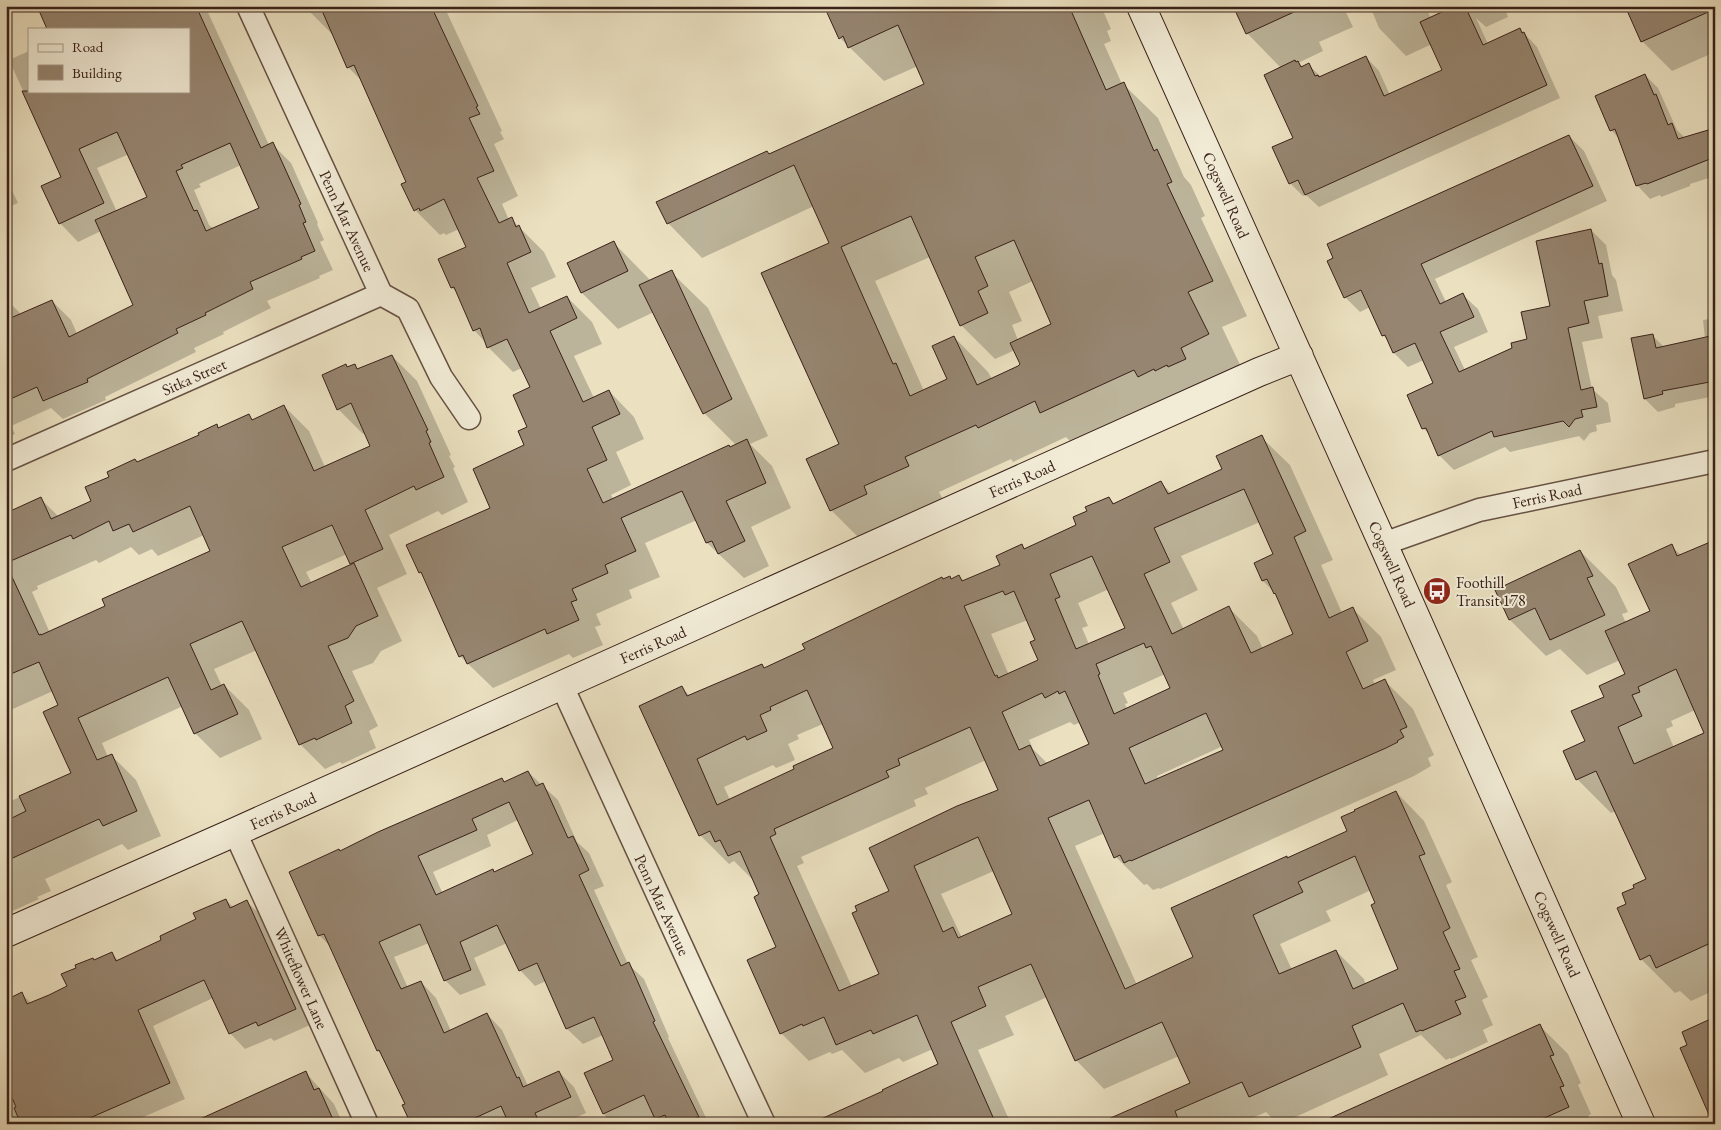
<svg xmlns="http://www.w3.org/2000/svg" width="1721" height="1130" font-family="'EB Garamond',serif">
<rect width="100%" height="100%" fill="#ebe1c1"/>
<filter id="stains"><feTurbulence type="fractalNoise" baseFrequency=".004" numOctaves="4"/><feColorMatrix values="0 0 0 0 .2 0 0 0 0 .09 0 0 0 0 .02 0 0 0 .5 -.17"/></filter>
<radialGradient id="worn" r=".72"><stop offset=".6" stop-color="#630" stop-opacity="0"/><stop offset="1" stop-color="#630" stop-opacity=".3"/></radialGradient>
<path fill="#0003" fill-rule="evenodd" d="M 38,6 L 205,6 L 269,145 L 272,144 L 291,163 L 318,223 L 317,224 L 324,240 L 320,242 L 333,270 L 319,276 L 320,278 L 267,301 L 271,308 L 223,332 L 224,334 L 194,348 L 196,352 L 105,397 L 106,400 L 63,419 L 51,408 L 11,426 L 15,434 L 6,438 L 6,307 L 12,305 L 21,314 L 52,301 L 71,320 L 77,334 L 135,306 L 101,231 L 78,242 L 60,223 L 63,178 L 9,60 L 29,51 L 29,91 L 189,91 L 189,29 ZM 129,154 L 149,197 L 117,212 L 97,168 ZM 241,165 L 260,209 L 214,229 L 209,225 L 194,190 L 201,187 L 199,184 Z
M 304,6 L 444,6 L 502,131 L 500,132 L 504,139 L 494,144 L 518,196 L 502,204 L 509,220 L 511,219 L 544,252 L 556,277 L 531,288 L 541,309 L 567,297 L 592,322 L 602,344 L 574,356 L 594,398 L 609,391 L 634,417 L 644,439 L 616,452 L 631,485 L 611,495 L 614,500 L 736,445 L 704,413 L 654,312 L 618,329 L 582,293 L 569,264 L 614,243 L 651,281 L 671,272 L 708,308 L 768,436 L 750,444 L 772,466 L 791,508 L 751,527 L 769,566 L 744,578 L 707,543 L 697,520 L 645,543 L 660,577 L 629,590 L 632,598 L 596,614 L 601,625 L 595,627 L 603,645 L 573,658 L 569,654 L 493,688 L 460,656 L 425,578 L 420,572 L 492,509 L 526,446 L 529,427 L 531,388 L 522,368 L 513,372 L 488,347 L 486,343 L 474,330 L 457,292 L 452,288 L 440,260 L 468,247 L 459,229 L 446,235 L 444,233 L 440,235 L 415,210 L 407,182 L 362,81 L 348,67 L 335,37 Z
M 825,6 L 1101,6 L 1111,29 L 1107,31 L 1111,41 L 1104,44 L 1122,84 L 1123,84 L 1158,118 L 1184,177 L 1191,185 L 1205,216 L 1201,218 L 1247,316 L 1222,327 L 1242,369 L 1075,446 L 1066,437 L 1013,462 L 1011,459 L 939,492 L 943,500 L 866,545 L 831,510 L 840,445 L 830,243 L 814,206 L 702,258 L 668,223 L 770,155 L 926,85 L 918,66 L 884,81 L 840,38 ZM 930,257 L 961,325 L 995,359 L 1015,350 L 1021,364 L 1019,367 L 992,379 L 988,372 L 954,337 L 949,380 L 924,391 L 875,281 ZM 1033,281 L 1052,325 L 1018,340 L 1012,325 L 1022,321 L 1009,292 Z
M 1241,6 L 1343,6 L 1353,27 L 1319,42 L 1323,51 L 1298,63 L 1303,67 L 1309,65 L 1322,78 L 1366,57 L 1379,71 L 1390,95 L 1444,71 L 1432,44 L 1406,56 L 1379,28 L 1370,6 L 1426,6 L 1430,17 L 1454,6 L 1516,6 L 1506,11 L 1508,17 L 1486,27 L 1476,18 L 1488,44 L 1520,29 L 1537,47 L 1560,98 L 1319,207 L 1306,195 L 1303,196 L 1290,183 L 1295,138 L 1281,68 L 1247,33 Z
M 1715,6 L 1715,52 L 1672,71 L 1642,41 Z
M 1715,65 L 1715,81 L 1709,67 Z
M 1645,75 L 1658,88 L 1677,130 L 1685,138 L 1715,129 L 1715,176 L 1690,184 L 1690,186 L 1661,197 L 1660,195 L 1650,199 L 1637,185 L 1621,140 L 1611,130 Z
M 1569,136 L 1584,151 L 1607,201 L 1435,279 L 1446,302 L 1463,295 L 1478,309 L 1488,332 L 1454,347 L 1465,370 L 1529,340 L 1552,307 L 1591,230 L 1606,245 L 1612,275 L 1616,280 L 1623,311 L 1598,316 L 1603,338 L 1582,342 L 1592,389 L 1608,403 L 1611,422 L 1596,425 L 1597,431 L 1590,433 L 1584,441 L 1579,436 L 1510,452 L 1505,447 L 1454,470 L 1439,455 L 1430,435 L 1423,428 L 1434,384 L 1424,360 L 1408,367 L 1394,353 L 1388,340 L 1383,335 L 1370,307 L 1360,312 L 1345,297 L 1329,262 Z
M 6,178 L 18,203 L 6,208 Z
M 1715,283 L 1715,310 L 1709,284 Z
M 1715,318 L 1715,396 L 1675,404 L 1675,407 L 1658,412 L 1645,399 L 1652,335 L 1664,347 L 1705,338 L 1703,320 Z
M 392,356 L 417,381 L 451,455 L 449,456 L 455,467 L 453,468 L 468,502 L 442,515 L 438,511 L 389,535 L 407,574 L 377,588 L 402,641 L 381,651 L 373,663 L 352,671 L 378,726 L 369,731 L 376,748 L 342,764 L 340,762 L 325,769 L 300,744 L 257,650 L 214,669 L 222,686 L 224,685 L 249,710 L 262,739 L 220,758 L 195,733 L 183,706 L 102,743 L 108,757 L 111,755 L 136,780 L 161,836 L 128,850 L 122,844 L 45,879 L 51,891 L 37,897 L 39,899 L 6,914 L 6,803 L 73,774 L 60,706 L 53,691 L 6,712 L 6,521 L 41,499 L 59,517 L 93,501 L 138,463 L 200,436 L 217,426 L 219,429 L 249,416 L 253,420 L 284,406 L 309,431 L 325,467 L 371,446 L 365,433 L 363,434 L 338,409 L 346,365 L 349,368 L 354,366 L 358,370 ZM 204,535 L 211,552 L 107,607 L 50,633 L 32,592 L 38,589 L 37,586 L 96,560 L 99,563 L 131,547 L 139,555 L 152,549 L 158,556 ZM 347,554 L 353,565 L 312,584 L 306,572 Z
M 1261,437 L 1290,465 L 1333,560 L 1321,565 L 1342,613 L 1353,609 L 1381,637 L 1396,670 L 1373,680 L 1375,685 L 1384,680 L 1413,709 L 1434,755 L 1428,758 L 1431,766 L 1414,776 L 1160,889 L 1159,888 L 1153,890 L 1147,884 L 1144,885 L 1116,857 L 1105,833 L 1075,846 L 1137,985 L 1195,958 L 1286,857 L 1288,859 L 1349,831 L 1396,792 L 1424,821 L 1452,882 L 1446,885 L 1478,957 L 1471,960 L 1488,997 L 1482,1000 L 1493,1025 L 1483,1030 L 1488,1042 L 1451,1059 L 1450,1058 L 1446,1060 L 1421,1035 L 1379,1054 L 1388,1075 L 1280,1124 L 1278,1124 L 1266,1112 L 1239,1124 L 1100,1124 L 1191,1084 L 1179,1056 L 1104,1089 L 1076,1060 L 1047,997 L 1005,1016 L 1014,1035 L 978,1050 L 1011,1124 L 848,1124 L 940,1065 L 933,1049 L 903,1062 L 899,1058 L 865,1073 L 842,1050 L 832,1054 L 830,1052 L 809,1061 L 781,1033 L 777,948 L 761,895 L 755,882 L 734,861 L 729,864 L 700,835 L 682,688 L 690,696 L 762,665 L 765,669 L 807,650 L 942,578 L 944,580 L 952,580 L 959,576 L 964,581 L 1001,565 L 1021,546 L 1025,549 L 1078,526 L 1089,511 L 1109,498 L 1115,504 L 1161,483 L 1172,494 L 1223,470 ZM 1260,522 L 1275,555 L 1255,564 L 1263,581 L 1278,596 L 1295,635 L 1263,649 L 1257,636 L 1229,608 L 1184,630 L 1171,603 L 1198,590 L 1181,556 ZM 1109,589 L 1127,629 L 1089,644 L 1082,628 L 1088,626 L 1078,603 ZM 1028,620 L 1037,641 L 1040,660 L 1009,675 L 991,634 ZM 1165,674 L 1171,689 L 1127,709 L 1125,704 L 1128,703 L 1123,693 ZM 1070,722 L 1074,725 L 1081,722 L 1091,745 L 1048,764 L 1033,749 L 1029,740 ZM 823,724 L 834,749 L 796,770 L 730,800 L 724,787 L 773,765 L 776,768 L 795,760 L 788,744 L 799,739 L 797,735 ZM 1223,746 L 1225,750 L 1158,779 L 1157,776 ZM 986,760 L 999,791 L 871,849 L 890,892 L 881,974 L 852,987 L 797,866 L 804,863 L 801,857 L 916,806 L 914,800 L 928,794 L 925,788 ZM 994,871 L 1014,915 L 962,938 L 941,894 ZM 1371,890 L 1400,969 L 1366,985 L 1364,979 L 1336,951 L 1292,970 L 1280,944 L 1331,921 L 1326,911 Z
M 1715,541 L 1715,990 L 1691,1001 L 1680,991 L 1675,993 L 1641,959 L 1628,904 L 1636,889 L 1647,879 L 1616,811 L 1611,813 L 1577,779 L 1586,741 L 1606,697 L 1627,675 L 1620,660 L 1587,675 L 1560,649 L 1546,656 L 1510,620 L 1497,590 L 1580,551 L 1616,587 L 1628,612 L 1622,614 L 1626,623 L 1652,612 L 1671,546 L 1681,555 ZM 1695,710 L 1706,733 L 1674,748 L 1666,729 L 1673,726 L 1671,721 Z
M 528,772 L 558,800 L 577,842 L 589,853 L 604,886 L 594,890 L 628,964 L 644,979 L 669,1037 L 668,1038 L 709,1124 L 609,1124 L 585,1074 L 614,1060 L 603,1035 L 583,1044 L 567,1029 L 546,981 L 535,986 L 520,970 L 507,943 L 474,958 L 486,985 L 460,995 L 445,980 L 429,943 L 394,957 L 408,988 L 421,982 L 436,998 L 451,1031 L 487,1014 L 502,1030 L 528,1086 L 559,1072 L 574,1087 L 586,1113 L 562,1124 L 411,1124 L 405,1111 L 406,1105 L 383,1055 L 378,1051 L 331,947 L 319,935 L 340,852 L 501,779 L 505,783 ZM 518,820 L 534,854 L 495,873 L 443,894 L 433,872 L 491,846 L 487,835 Z
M 226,900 L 234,908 L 247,902 L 263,917 L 310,1025 L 274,1041 L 271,1038 L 245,1049 L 230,1033 L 213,998 L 153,1026 L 185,1099 L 127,1124 L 6,1124 L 6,998 L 9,1000 L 22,994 L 31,1003 L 68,987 L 95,961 L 112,954 L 119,961 L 163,941 Z
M 1540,1026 L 1568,1054 L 1581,1083 L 1578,1085 L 1591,1114 L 1588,1116 L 1591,1124 L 1320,1124 Z
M 305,1072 L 334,1104 L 343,1124 L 209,1124 Z"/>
<path fill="#968570" stroke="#392119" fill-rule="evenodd" d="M 37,6 L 196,6 L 261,148 L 273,142 L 301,204 L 299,205 L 306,222 L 303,223 L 315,251 L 301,257 L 302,259 L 250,282 L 253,289 L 205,313 L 206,315 L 176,329 L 178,333 L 87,379 L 88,382 L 43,401 L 37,387 L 6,401 L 6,320 L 52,300 L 69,337 L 133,305 L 95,220 L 147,197 L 117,132 L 79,149 L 104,203 L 59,224 L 41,186 L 61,177 L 22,91 L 189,91 L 189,29 L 47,29 ZM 230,143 L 259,208 L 206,231 L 197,210 L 194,211 L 176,171 L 183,168 L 181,165 Z
M 320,6 L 431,6 L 478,106 L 476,107 L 480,114 L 469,118 L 494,171 L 477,178 L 499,223 L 512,217 L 516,227 L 519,225 L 531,252 L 507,263 L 529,313 L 567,296 L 577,318 L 550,331 L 583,402 L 609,390 L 620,414 L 592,427 L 607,460 L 587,469 L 603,503 L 729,445 L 730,447 L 747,439 L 766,483 L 726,501 L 745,541 L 718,554 L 712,541 L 706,543 L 682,491 L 621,518 L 636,551 L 605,565 L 608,573 L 572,589 L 577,600 L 571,602 L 579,620 L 547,634 L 545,629 L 467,664 L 463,655 L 459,657 L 421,572 L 419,573 L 406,545 L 490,508 L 473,469 L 524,445 L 518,431 L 527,427 L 513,395 L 530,387 L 507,339 L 487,348 L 480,328 L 473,331 L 454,287 L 451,288 L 438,259 L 466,247 L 444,199 L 420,211 L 419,208 L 414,211 L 401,184 L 406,182 L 354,65 L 347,68 Z
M 824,6 L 1069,6 L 1106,90 L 1124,82 L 1154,151 L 1157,149 L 1172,182 L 1167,184 L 1213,281 L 1188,292 L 1209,334 L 1181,348 L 1186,359 L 1168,367 L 1167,365 L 1155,371 L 1154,369 L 1138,377 L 1134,370 L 1040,413 L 1035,401 L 978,428 L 976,425 L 905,457 L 909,466 L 864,486 L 867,494 L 830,511 L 806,459 L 839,444 L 761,273 L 829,243 L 794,165 L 667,224 L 656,202 L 767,151 L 769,154 L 924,84 L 898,25 L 848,48 L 843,36 L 839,39 ZM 911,216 L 960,326 L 988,313 L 978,291 L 988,286 L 975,257 L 1014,240 L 1051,324 L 1010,343 L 1020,364 L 1018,366 L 977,385 L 954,336 L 932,346 L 947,379 L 910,396 L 896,363 L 893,364 L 841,247 Z
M 1233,6 L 1307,6 L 1246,34 Z
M 1455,6 L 1465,6 L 1483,45 L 1520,28 L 1522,33 L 1524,32 L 1547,85 L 1305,195 L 1298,180 L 1289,184 L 1272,147 L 1293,138 L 1264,75 L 1295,60 L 1296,62 L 1298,61 L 1301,67 L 1309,63 L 1315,76 L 1318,75 L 1319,77 L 1366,56 L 1384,96 L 1442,70 L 1420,22 Z
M 1625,6 L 1715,6 L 1715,9 L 1641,42 Z
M 1645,74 L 1654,95 L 1656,94 L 1668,125 L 1672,123 L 1678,139 L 1715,128 L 1715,157 L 1647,184 L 1646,183 L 1636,186 L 1615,129 L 1610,131 L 1595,96 Z
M 1569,135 L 1593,186 L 1421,264 L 1440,304 L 1463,293 L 1474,317 L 1440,332 L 1459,372 L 1512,348 L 1511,343 L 1527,339 L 1521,312 L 1550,306 L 1536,241 L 1591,229 L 1599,264 L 1602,263 L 1608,296 L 1584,301 L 1589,323 L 1568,328 L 1581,390 L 1593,387 L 1597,407 L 1581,410 L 1583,417 L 1575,419 L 1569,427 L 1563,421 L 1494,437 L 1492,431 L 1438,456 L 1426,428 L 1422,429 L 1407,395 L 1433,383 L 1415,343 L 1393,353 L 1385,335 L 1382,336 L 1361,290 L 1344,298 L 1327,261 L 1333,258 L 1327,244 Z
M 614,241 L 628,271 L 581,293 L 567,263 Z
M 672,270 L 732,399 L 703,414 L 639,285 Z
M 1653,334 L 1656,348 L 1715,335 L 1715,381 L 1662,391 L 1663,394 L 1644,399 L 1631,338 Z
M 392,355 L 428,430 L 426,431 L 431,442 L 429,443 L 444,477 L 416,490 L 414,486 L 365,510 L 383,549 L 350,564 L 332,525 L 282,547 L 301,587 L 354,563 L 378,616 L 356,626 L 348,638 L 328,646 L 354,701 L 345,706 L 352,723 L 316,740 L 315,738 L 299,745 L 242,621 L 190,644 L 211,690 L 224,684 L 238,714 L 194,734 L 168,677 L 78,718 L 97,760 L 112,754 L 137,811 L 103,826 L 99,819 L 6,861 L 6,821 L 26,811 L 19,796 L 71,773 L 43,712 L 58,705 L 39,662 L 6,676 L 6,564 L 39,635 L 41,634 L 41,635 L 105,606 L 102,599 L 210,551 L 190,506 L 133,532 L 129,524 L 113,531 L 109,521 L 73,539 L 71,535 L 6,563 L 6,513 L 41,497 L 51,519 L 91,501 L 85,487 L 109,477 L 107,472 L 135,459 L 137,462 L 199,435 L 198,433 L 217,424 L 218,428 L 249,414 L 252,420 L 284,405 L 314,471 L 370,446 L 351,403 L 337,410 L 322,375 L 346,364 L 347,367 L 355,364 L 357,369 Z
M 1262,435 L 1306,531 L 1294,537 L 1329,618 L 1353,607 L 1368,641 L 1346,652 L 1363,689 L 1385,679 L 1407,727 L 1400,730 L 1404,737 L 1397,741 L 1398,742 L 1386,748 L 1131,861 L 1130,860 L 1124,863 L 1120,855 L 1114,858 L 1089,800 L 1048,818 L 1125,989 L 1193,957 L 1171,908 L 1287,856 L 1287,858 L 1347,831 L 1341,817 L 1355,811 L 1354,810 L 1396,791 L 1425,854 L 1419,856 L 1450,928 L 1443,932 L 1460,969 L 1454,971 L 1466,997 L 1455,1001 L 1461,1014 L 1422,1031 L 1421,1030 L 1416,1032 L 1403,1003 L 1352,1026 L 1361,1047 L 1249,1097 L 1242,1082 L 1175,1111 L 1180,1124 L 1097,1124 L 1190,1083 L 1162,1022 L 1075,1061 L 1031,964 L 978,987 L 986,1006 L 951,1022 L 996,1124 L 810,1124 L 883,1091 L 882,1090 L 938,1064 L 917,1015 L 873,1034 L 871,1030 L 836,1045 L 824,1017 L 803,1026 L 802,1024 L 780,1034 L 747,960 L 776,947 L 754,897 L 759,894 L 740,851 L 728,856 L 720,840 L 715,842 L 710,831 L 699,836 L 639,706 L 682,686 L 687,696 L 762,664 L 764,668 L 805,649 L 802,644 L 942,577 L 943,579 L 950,576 L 951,579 L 959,575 L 962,581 L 1000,565 L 996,556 L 1022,544 L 1024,549 L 1076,525 L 1073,517 L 1087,511 L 1085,507 L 1109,497 L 1113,504 L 1161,481 L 1168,494 L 1222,469 L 1216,456 ZM 1244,489 L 1273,554 L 1254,563 L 1262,581 L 1267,579 L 1274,594 L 1275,593 L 1293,634 L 1251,653 L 1229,606 L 1172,634 L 1144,574 L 1170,562 L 1154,528 ZM 1092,556 L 1125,628 L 1076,649 L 1055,599 L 1060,597 L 1050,574 ZM 1003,591 L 1005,595 L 1014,591 L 1035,640 L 1030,642 L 1038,660 L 998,678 L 997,675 L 995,676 L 964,606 ZM 1144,643 L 1146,648 L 1151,646 L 1170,688 L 1114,714 L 1098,675 L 1100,674 L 1096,664 ZM 807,690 L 833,748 L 793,766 L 794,769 L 717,805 L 697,759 L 745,736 L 747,740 L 767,731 L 760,715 L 771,710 L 770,707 ZM 1058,691 L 1059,694 L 1065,691 L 1089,744 L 1040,766 L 1030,745 L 1019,750 L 1002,712 L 1042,693 L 1045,698 ZM 1206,713 L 1223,750 L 1145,784 L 1129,748 ZM 970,727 L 998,790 L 957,806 L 869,848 L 889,891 L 855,906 L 857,911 L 852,913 L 879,974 L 839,991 L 770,837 L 776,834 L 774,829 L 889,777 L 886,771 L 900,765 L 898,759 ZM 978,837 L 1012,914 L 958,938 L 953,927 L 943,932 L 914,866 ZM 1355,856 L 1375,903 L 1371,905 L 1398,969 L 1353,989 L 1336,950 L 1279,974 L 1253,915 L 1303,892 L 1298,882 Z
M 1715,540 L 1715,941 L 1656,968 L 1650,955 L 1640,960 L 1617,908 L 1626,904 L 1622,893 L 1634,888 L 1633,885 L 1646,879 L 1596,771 L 1576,780 L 1563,751 L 1585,741 L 1571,711 L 1604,697 L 1599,686 L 1625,674 L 1605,631 L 1650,611 L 1628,564 L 1672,544 L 1677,556 ZM 1676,669 L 1704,733 L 1634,764 L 1618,727 L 1642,716 L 1632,695 L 1640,692 L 1638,687 Z
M 1580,550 L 1593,576 L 1587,578 L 1605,615 L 1550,640 L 1535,608 L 1509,620 L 1495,590 Z
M 528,771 L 536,786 L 543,783 L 568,838 L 573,836 L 589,870 L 579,875 L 621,966 L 629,962 L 655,1021 L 653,1022 L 699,1117 L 683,1124 L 669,1124 L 665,1115 L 655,1119 L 644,1095 L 603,1114 L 584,1073 L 613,1060 L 594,1017 L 566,1029 L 537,963 L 519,971 L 497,925 L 460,942 L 471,970 L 444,981 L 420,924 L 379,942 L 401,989 L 421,981 L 444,1033 L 487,1013 L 517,1078 L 519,1077 L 523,1087 L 559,1071 L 571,1097 L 535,1113 L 540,1124 L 509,1124 L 501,1106 L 462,1124 L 411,1124 L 402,1105 L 405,1104 L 379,1050 L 377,1051 L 324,934 L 318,936 L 289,872 L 339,849 L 340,851 L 378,832 L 502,778 L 504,782 ZM 509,802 L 533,854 L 494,872 L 493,869 L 436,895 L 418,856 L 477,830 L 472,819 Z
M 226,899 L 230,908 L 247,900 L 296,1009 L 258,1026 L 256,1022 L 229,1034 L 204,980 L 138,1010 L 170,1083 L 76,1124 L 21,1124 L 14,1108 L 16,1107 L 6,1084 L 6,1000 L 22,992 L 27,1004 L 49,995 L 67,986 L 61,974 L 76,968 L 75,965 L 93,958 L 94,960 L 112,952 L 116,961 L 161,940 L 160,936 L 196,919 L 193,913 Z
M 1715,1017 L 1715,1124 L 1713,1124 L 1680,1048 L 1687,1045 L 1682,1032 Z
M 1540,1024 L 1554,1055 L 1550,1056 L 1564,1086 L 1560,1087 L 1569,1107 L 1531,1124 L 1317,1124 Z
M 306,1071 L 314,1090 L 319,1088 L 335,1124 L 189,1124 Z"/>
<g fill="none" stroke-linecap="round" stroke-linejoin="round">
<defs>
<path id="street" d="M 248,6 L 381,294 L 408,309 L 441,377 L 469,418
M 6,460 L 381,294
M 1383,544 L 1479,510 L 1715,461
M 562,686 L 702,991 L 764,1124
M 235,832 L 367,1124"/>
<path id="secondary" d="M 1141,6 L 1383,544 L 1641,1124
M 6,933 L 235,832 L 1259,372 L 1299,356"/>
</defs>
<use href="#street" stroke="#665143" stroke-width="25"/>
<use href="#secondary" stroke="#392119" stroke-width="30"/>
<use href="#street" stroke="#f2ecd7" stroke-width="22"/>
<use href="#secondary" stroke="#f2ecd7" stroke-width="28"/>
</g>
<defs>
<symbol id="bus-disc" viewBox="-11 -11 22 22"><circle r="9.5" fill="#8f2418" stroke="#f2ecd7"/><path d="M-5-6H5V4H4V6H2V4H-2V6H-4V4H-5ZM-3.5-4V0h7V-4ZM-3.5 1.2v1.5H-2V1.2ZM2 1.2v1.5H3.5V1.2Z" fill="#fff"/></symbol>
</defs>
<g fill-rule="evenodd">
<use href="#bus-disc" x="1421" y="575" width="32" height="32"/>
</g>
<g text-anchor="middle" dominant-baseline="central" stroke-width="4" stroke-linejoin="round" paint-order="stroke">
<g font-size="16" fill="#392119" stroke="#f2ecd7">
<text transform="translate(1226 195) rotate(66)">Cogswell Road</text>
<text transform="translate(347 221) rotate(65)">Penn Mar Avenue</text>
<text transform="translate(194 377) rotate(-24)">Sitka Street</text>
<text transform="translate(1022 479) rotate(-24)">Ferris Road</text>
<text transform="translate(1547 496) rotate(-12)">Ferris Road</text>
<text transform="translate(1392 564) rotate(66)">Cogswell Road</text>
<text transform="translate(653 645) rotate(-24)">Ferris Road</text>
<text transform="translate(283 811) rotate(-24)">Ferris Road</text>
<text transform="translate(662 905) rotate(65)">Penn Mar Avenue</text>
<text transform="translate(1557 934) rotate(66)">Cogswell Road</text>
<text transform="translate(301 978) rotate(66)">Whiteflower Lane</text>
</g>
<g font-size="16" fill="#392119" stroke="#f2ecd7" text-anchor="start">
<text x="1456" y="582">Foothill<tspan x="1456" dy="18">Transit 178</tspan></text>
</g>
</g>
<rect width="1721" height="1130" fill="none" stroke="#ebe1c1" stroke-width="25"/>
<rect x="8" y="8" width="1706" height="1115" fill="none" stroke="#392119" stroke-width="2.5"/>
<rect x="12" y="12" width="1696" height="1105" fill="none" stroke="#392119"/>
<rect x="28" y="28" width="162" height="65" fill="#f2ecd7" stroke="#a89b8b"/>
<rect x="38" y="44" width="25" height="8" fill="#f2ecd7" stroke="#a89b8b"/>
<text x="72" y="52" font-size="15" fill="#392119">Road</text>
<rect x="38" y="65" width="25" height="15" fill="#968570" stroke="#a89b8b"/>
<text x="72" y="78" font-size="15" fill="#392119">Building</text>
<rect width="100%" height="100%" filter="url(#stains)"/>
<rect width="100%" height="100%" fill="url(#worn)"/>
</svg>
